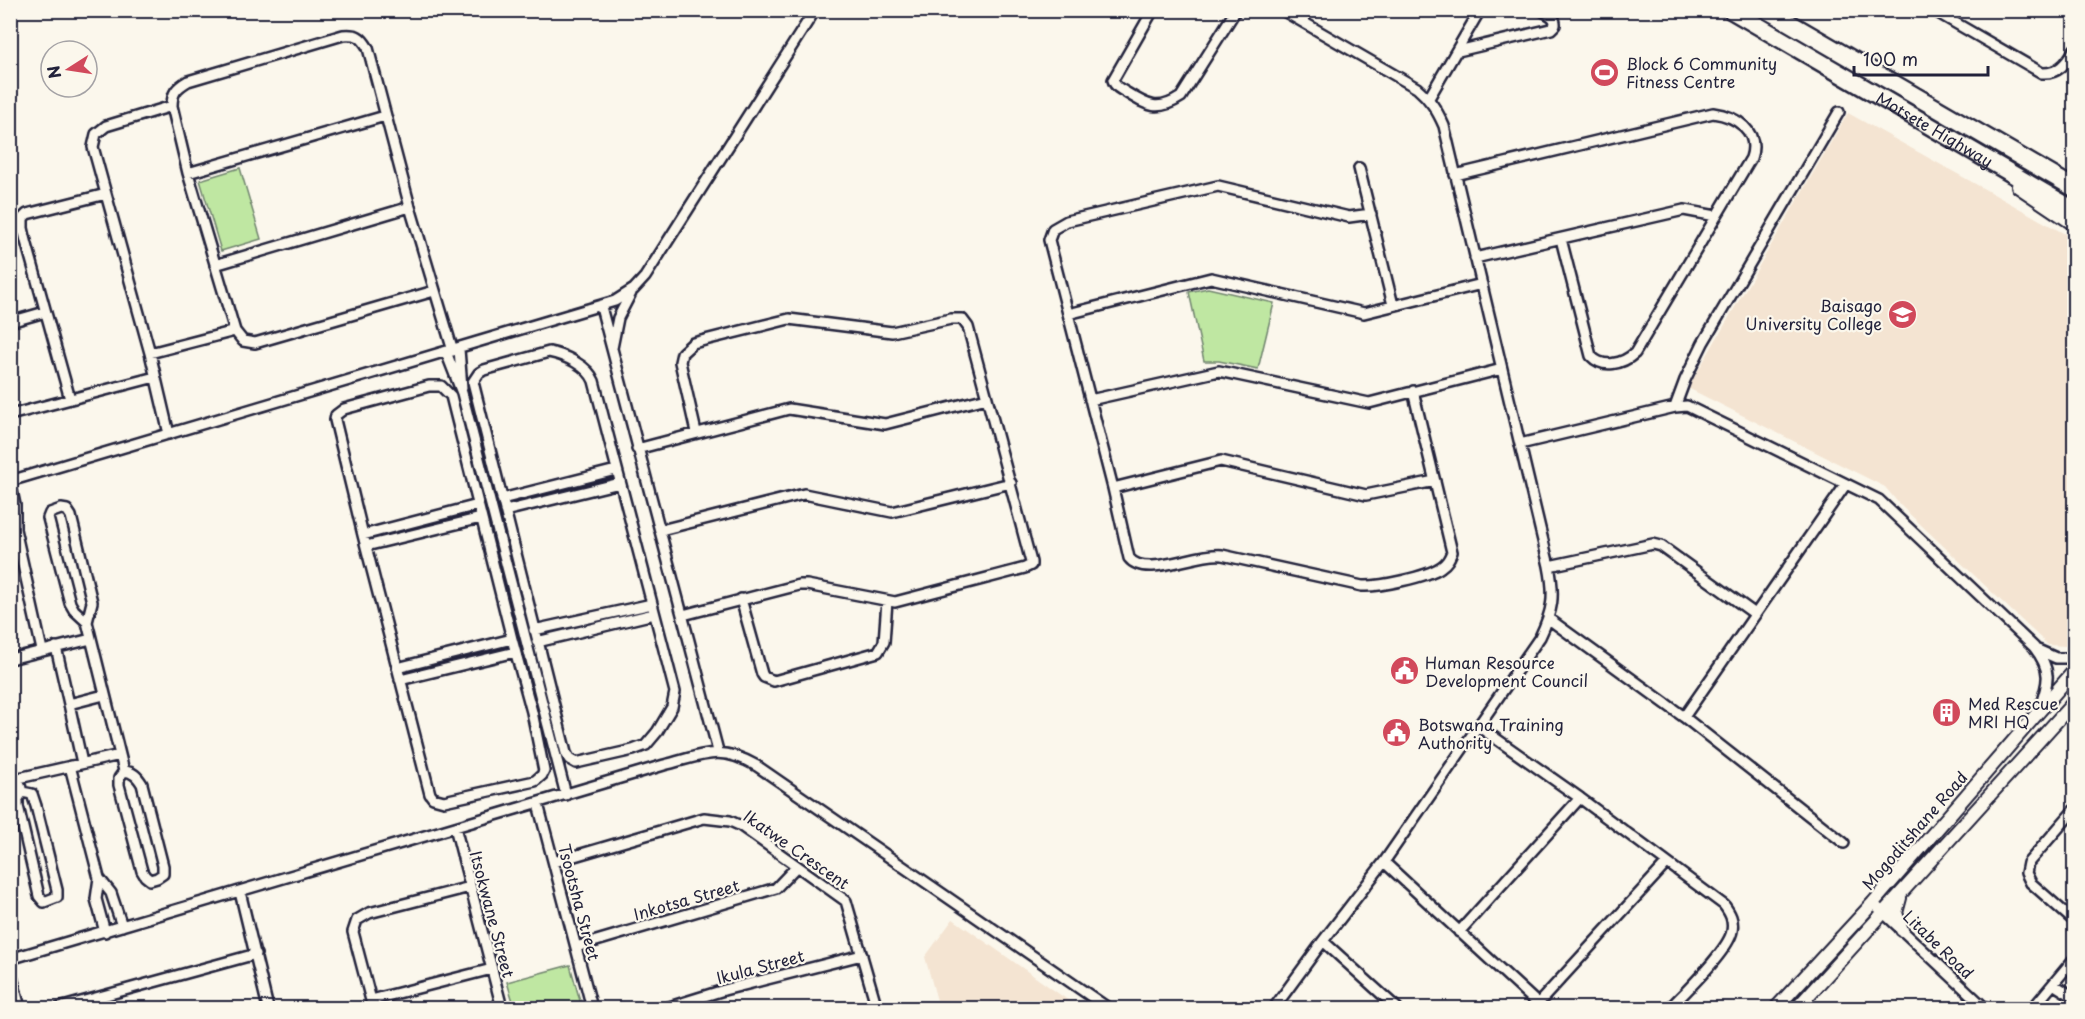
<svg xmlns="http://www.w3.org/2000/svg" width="2085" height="1019" font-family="'Playpen Sans',sans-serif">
<rect width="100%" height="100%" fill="#fbf7ec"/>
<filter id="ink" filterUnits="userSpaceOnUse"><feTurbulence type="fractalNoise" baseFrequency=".0167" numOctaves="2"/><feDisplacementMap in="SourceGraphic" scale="12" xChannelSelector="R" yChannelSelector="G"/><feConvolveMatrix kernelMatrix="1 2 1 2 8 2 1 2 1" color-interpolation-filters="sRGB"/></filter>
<g filter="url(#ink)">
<path fill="#f4e4d2" d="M 1848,113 L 2074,239 L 2074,636 L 2066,646 L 2048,645 L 1900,505 L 1885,487 L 1688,388 Z
M 953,919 L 1079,1008 L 939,1008 L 925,957 Z"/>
<path fill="#bfe7a2" stroke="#70846e" stroke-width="1.5" d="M 240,168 L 261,239 L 221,251 L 200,180 Z
M 1208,288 L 1274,303 L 1258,369 L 1219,361 L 1204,361 L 1189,292 Z
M 570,965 L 582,1008 L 515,1008 L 507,982 Z"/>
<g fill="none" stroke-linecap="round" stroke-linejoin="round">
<defs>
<path id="street" d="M 1153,10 L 1113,80 C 1115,87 1120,89 1127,93 C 1148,106 1158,112 1181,97 L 1236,10
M 1933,10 L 2042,73 C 2058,74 2067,63 2074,50
M 1458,51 L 1551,29 L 1555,25 C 1556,16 1547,14 1541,10
M 1429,98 L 1480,10
M 1359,168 L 1393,305
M 188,173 L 385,116
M 1455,175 L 1713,113 C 1736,116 1760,131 1751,158 L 1635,353 C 1623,364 1603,369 1591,356 L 1561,239
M 1371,214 L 1349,217 L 1218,186 L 1067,221 L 1053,229 L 1049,240 L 1113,488 L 1129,558 C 1145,579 1197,552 1222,555 L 1362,586 C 1379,587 1427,577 1441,567 C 1447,563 1449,559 1452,552 L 1413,391
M 10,231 L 23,228
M 1475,258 L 1684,210 L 1716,216
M 215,265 L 410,207
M 434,291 L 255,343 L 243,341 L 235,331 L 188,173 L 172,106 C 172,93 176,88 188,81 L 343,35 C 357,34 361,36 368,48 L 410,207 L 453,351
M 601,307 L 718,751
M 1068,314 L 1211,278 L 1364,313 L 1482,284
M 10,322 L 45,312
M 612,348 L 618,318 L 631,293
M 459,349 L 462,388
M 446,352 L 462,393 L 566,795
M 549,352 C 565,355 588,366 594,381 L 675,692 L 672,707 L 657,732 L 646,745 L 633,750 L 576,763 L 569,759 L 566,753 L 473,382 L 479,373 L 484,370 Z
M 150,353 L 235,331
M 429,386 L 441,386 L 451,396 L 512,639 L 532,712 L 544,771 L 542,775 L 535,781 L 444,801 L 433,798 L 430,794 L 363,535 L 335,420 L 336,415 L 344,409 Z
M 70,399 L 26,241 L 23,228 L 23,218 L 27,214 L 106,194
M 1090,400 L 1219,371 L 1369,403 L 1502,369
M 1675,407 L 1685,380 L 1703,343 L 1839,112
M 10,415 L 155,377
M 169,434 L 150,353 L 93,147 L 96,134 L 106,126 L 172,106
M 1520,444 L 1675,407 L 1687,406 L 1879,500 L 2034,647 C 2052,670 2049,681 2040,707
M 637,449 L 789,409 L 885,424 L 987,398
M 1113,488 L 1221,461 L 1366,495 L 1435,481
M 502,499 L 616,470
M 505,511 L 620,483
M 661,530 L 804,494 L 892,512 L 1011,483
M 363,535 L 478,505
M 366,546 L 481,518
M 1549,566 L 1653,544 L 1661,546 L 1755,614
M 741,599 L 762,674 L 764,677 L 774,681 L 878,652 L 884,642 L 887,601
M 683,615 L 799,585 L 807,585 L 895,602 L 1025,568 L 1031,565 L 1031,562 L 968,327 L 962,319 L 951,319 L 892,332 L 789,319 L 693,343 L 682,353 L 680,362 L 696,432
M 1549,619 L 1684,717 L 1844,843
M 87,622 L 74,610 L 70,603 L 48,518 L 50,513 L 61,509 L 67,510 L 71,516 L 92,602 L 87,622 L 124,771 L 119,778 L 119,785 L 142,871 L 145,876 L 150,880 L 157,878 L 163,874 L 163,866 L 142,784 C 137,776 133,772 124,771
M 534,630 L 652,604
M 537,642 L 654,614
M 56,647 L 69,704
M 42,650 L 15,529 L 15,505 L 10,481 L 615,301 L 634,289 L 645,277 L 815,10
M 2038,650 L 2056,658 L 2074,658
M 10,659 L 91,639
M 397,668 L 512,639
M 400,680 L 515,652
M 1684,717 L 1846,484
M 1478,726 L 1580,798 L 1724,905 C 1730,913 1734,920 1732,931 C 1729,950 1685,992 1670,1008
M 82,763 L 69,704 L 104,695
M 70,766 L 99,878 L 96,899 L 105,932
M 18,778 L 22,792 L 18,799 L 18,806 L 39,896 L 44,902 L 57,897 L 57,890 L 36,806 L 32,794 L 22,792
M 10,780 L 120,755
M 538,804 L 592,1008
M 2074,810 L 2028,863 L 2026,873 L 2031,883 L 2074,921
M 455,827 L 502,1008
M 554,862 L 704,818 L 730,821 L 741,826 L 846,901 L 877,1008
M 1384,862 L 1538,1004
M 99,878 L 111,893 L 122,926
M 240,892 L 268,1008
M 1873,903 L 1985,1008
M 1459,932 L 1580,798
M 1323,941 L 1397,1008
M 576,947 L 776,888 L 797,866
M 10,959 L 664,765 C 704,755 719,744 757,766 L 1108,1008
M 10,969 L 20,1008
M 2053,984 L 2074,997
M 371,1000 L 492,969
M 59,1008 L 256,954
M 373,1008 L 353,932 L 357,920 L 369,913 L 470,887
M 666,1008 L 724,990 L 862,955
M 1274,1008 L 1323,941 L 1384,862 L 1540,637 C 1553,610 1555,596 1549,566 L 1444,126 C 1437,110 1430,99 1417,88 L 1282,10
M 1534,1008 L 1667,863
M 2033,1008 L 2074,959"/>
<path id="secondary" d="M 1900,898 L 1896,913 L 1902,930
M 1776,1008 L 1873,903 L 2074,671
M 1797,1008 L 2074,702"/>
<path id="primary" d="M 2019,186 L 2074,223"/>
<g id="highway">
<path id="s1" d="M 1731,10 L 2074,210"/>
<path d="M 1767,10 L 2074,188"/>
</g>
</defs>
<use href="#street" stroke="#22223b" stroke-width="14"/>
<use href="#secondary" stroke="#22223b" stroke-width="16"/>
<use href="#primary" stroke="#22223b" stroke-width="18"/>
<use href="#highway" stroke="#22223b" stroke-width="21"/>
<use href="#street" stroke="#fbf7ec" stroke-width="9"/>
<use href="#secondary" stroke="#fbf7ec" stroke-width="12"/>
<use href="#primary" stroke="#fbf7ec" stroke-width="14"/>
<use href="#highway" stroke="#fbf7ec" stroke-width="16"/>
</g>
</g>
<defs>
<symbol id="stadium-disc" viewBox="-11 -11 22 22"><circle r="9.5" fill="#d1495b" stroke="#fbf7ec"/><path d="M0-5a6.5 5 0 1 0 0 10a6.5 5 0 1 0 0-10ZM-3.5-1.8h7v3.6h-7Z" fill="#fff"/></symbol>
<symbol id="university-disc" viewBox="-11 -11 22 22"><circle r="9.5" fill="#d1495b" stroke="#fbf7ec"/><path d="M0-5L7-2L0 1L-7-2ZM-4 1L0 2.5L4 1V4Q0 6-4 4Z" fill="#fff"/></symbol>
<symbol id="civic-disc" viewBox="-11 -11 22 22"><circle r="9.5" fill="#d1495b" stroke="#fbf7ec"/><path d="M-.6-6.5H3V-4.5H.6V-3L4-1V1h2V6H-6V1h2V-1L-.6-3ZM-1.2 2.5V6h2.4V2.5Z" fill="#fff"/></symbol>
<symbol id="building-disc" viewBox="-11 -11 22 22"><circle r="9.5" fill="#d1495b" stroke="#fbf7ec"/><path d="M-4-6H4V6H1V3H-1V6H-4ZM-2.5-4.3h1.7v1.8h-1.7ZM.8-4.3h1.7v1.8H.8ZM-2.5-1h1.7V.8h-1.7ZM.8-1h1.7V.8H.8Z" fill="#fff"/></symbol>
</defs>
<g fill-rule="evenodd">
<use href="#stadium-disc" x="1588" y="56" width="33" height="33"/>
<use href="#university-disc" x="1886" y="298" width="33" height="33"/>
<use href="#civic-disc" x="1388" y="654" width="33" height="33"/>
<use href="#building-disc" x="1930" y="696" width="33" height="33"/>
<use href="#civic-disc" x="1380" y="716" width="33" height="33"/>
</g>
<g text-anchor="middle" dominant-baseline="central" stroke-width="4.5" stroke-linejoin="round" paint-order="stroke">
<g font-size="16" fill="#22223b" stroke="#fbf7ec" text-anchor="start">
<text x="1626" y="63">Block 6 Community<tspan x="1626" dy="18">Fitness Centre</tspan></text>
<text x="1882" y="305" text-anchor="end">Baisago<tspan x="1882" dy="18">University College</tspan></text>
<text x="1425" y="662">Human Resource<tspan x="1425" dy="18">Development Council</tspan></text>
<text x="1968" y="703">Med Rescue<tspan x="1968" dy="18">MRI HQ</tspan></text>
<text x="1418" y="724">Botswana Training<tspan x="1418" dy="18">Authority</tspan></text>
</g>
<g font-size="16" fill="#22223b" stroke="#fbf7ec">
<text stroke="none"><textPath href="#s1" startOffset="236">Motsete Highway</textPath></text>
<text transform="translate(1914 830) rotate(-49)">Mogoditshane Road</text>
<text transform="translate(797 849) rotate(35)">Ikatwe Crescent</text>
<text transform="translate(686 899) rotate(-16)">Inkotsa Street</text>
<text transform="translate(580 902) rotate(75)">Tsootsha Street</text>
<text transform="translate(493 914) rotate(75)">Itsokwane Street</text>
<text transform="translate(1939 944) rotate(44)">Litabe Road</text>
<text transform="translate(760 966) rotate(-15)">Ikula Street</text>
</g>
</g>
<rect width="2085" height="1019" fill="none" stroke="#fbf7ec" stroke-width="36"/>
<rect x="18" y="18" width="2049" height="983" fill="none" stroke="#22223b" stroke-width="2" filter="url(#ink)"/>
<g transform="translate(69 69) rotate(258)"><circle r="28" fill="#fbf7ec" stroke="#a4a2a5" stroke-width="1.5"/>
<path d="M0-4.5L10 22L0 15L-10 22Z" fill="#d1495b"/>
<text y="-9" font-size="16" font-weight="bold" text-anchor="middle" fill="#22223b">N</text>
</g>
<path d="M1854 66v9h134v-9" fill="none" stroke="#22223b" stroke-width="3"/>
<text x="1863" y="66" font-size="18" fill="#22223b" stroke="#fbf7ec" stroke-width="4.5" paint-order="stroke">100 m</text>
</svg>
